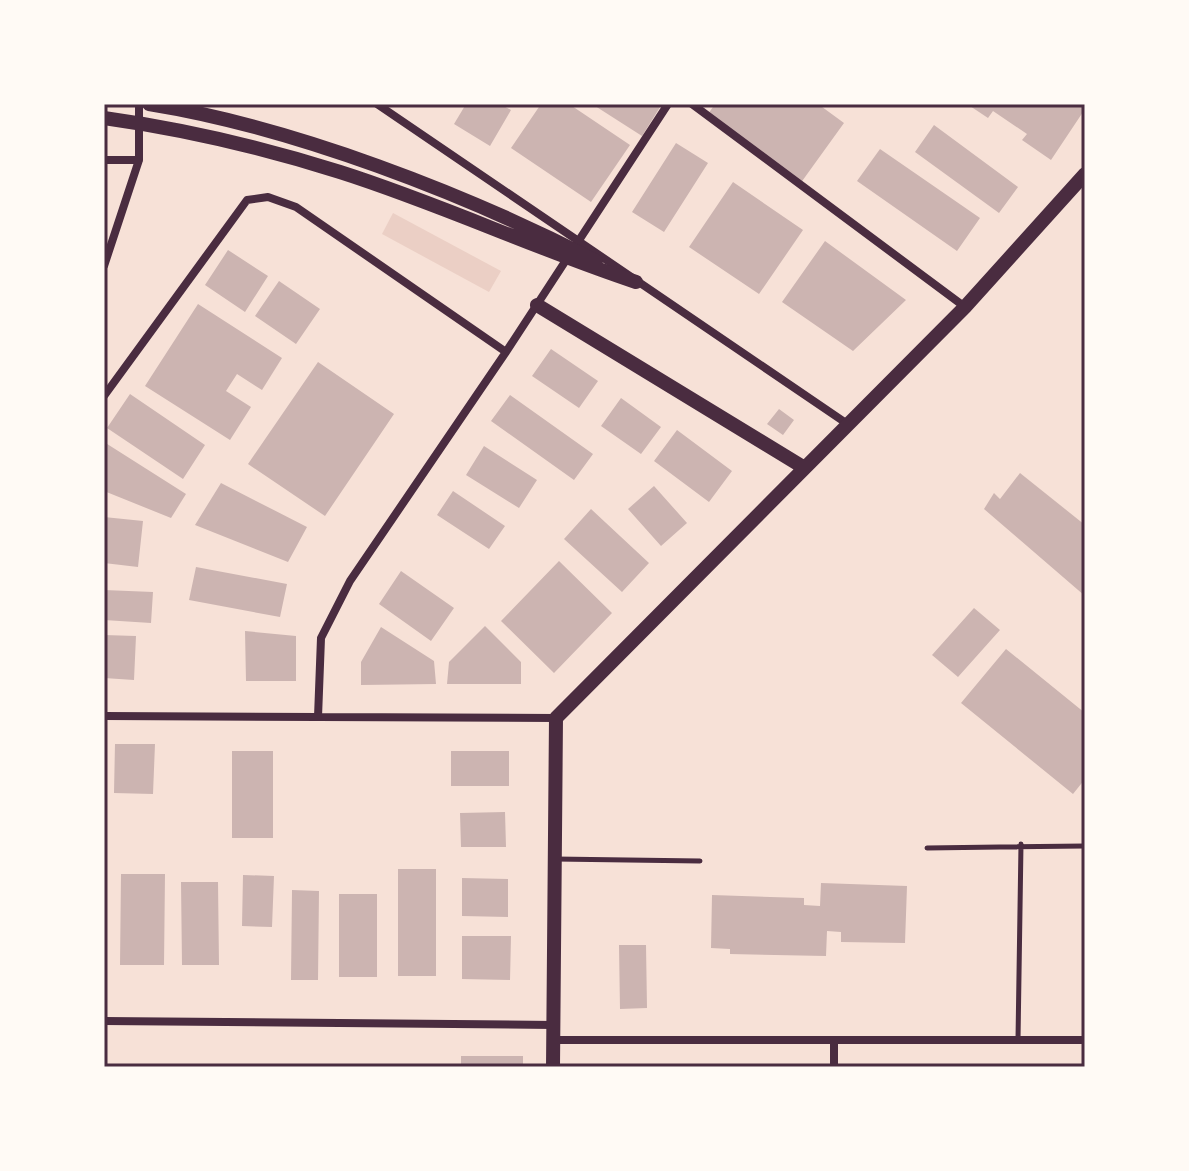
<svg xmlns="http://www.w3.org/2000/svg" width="1189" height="1171" font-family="Quicksand,sans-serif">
<rect width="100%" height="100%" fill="#f7e1d7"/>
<path fill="#ebcfc5" d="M 393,213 L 501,271 L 489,292 L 382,234 Z"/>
<path fill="#ccb4b1" d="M 466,104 L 500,104 L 511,110 L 490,146 L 454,124 Z
M 541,104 L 569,104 L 630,145 L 591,202 L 511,148 Z
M 592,104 L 662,104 L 642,136 Z
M 715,104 L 818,104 L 844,123 L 800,184 L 706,117 Z
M 967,104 L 1085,104 L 1085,109 L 1051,160 L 1022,140 L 1027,134 L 993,111 L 988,118 Z
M 934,125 L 1018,187 L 999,213 L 915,152 Z
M 676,143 L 708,163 L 664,232 L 632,212 Z
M 880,149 L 980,218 L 957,251 L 857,181 Z
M 733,182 L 803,230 L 759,294 L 689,247 Z
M 825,241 L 906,300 L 853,351 L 782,302 Z
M 228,250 L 268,276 L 245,312 L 205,285 Z
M 279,281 L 320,309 L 296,344 L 255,316 Z
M 198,304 L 282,358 L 262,390 L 237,374 L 226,391 L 251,407 L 230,440 L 145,386 Z
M 551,349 L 598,381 L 579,408 L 532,376 Z
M 318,362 L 394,414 L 325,516 L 248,464 Z
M 130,394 L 205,445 L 183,479 L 107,428 Z
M 510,395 L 593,454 L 574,480 L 491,421 Z
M 621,398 L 661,427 L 641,454 L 601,426 Z
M 779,409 L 794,420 L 783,435 L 767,424 Z
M 677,430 L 732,471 L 709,502 L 654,461 Z
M 104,442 L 186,494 L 171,518 L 104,491 Z
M 484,446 L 537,480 L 519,508 L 466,475 Z
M 1020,473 L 1085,525 L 1085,596 L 984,509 L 994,493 L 1000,499 Z
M 221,483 L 307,527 L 288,562 L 195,525 Z
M 654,486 L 687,523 L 661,546 L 628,509 Z
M 453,491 L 505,526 L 489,549 L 437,515 Z
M 591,509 L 649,563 L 622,592 L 564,539 Z
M 104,517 L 143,521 L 138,567 L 104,563 Z
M 559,561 L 612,613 L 554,673 L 501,621 Z
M 196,567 L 287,584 L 280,617 L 189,600 Z
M 401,571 L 454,608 L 431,641 L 379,604 Z
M 104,590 L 153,592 L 151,623 L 104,620 Z
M 974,608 L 1000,630 L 958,677 L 932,655 Z
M 485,626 L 521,662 L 521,684 L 447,684 L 449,662 Z
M 381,627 L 434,661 L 436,684 L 361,685 L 361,662 Z
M 245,631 L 296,636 L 296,681 L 246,681 Z
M 104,635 L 136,636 L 134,680 L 104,678 Z
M 1006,649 L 1085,713 L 1085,779 L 1073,794 L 961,703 Z
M 115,744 L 155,744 L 153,794 L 114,793 Z
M 232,751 L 273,751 L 273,838 L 232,838 Z
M 451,751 L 509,751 L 509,786 L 451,786 Z
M 505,812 L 506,847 L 461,847 L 460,813 Z
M 398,869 L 436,869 L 436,976 L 398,976 Z
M 121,874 L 165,874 L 164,965 L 120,965 Z
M 243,875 L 274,876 L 272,927 L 242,926 Z
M 462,878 L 508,879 L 508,917 L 462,916 Z
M 181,882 L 218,882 L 219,965 L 182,965 Z
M 821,883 L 907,886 L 905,943 L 841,942 L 841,932 L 827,931 L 826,956 L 730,954 L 730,949 L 711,948 L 712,895 L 804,898 L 804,905 L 820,906 Z
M 292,890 L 319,891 L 318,980 L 291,980 Z
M 339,894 L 377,894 L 377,977 L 339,977 Z
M 462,936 L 511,936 L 510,980 L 462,979 Z
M 619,945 L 646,945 L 647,1008 L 620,1009 Z
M 461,1056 L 523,1056 L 523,1067 L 461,1067 Z"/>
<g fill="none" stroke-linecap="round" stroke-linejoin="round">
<path stroke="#4a2c40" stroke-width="5" d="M 927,848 L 1085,846
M 555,859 L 700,861
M 1018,1040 L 1021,844"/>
<path stroke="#4a2c40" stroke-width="8" d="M 377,104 L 846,423
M 692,104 L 965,307
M 104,160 L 139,160
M 104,266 L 139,160 L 139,104
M 104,396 L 247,200 L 268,197 L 296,207 L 506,352
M 104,716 L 556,718
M 318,717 L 321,638 L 350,581 L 506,352 L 668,104
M 104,1021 L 554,1025
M 553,1040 L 1085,1040
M 834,1041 L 834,1067"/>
<path stroke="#4a2c40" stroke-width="14" d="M 149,104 C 293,127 466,194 596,261
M 104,118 C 183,129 264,148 340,172 C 441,204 536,249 636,282
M 537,305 L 803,467
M 553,1067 L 556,718 L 965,307 L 1085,174"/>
</g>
<rect width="1189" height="1171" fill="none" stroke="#fffaf5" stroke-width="212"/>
<rect x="106" y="106" width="977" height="959" fill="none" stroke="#4a2c40" stroke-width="3"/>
</svg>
